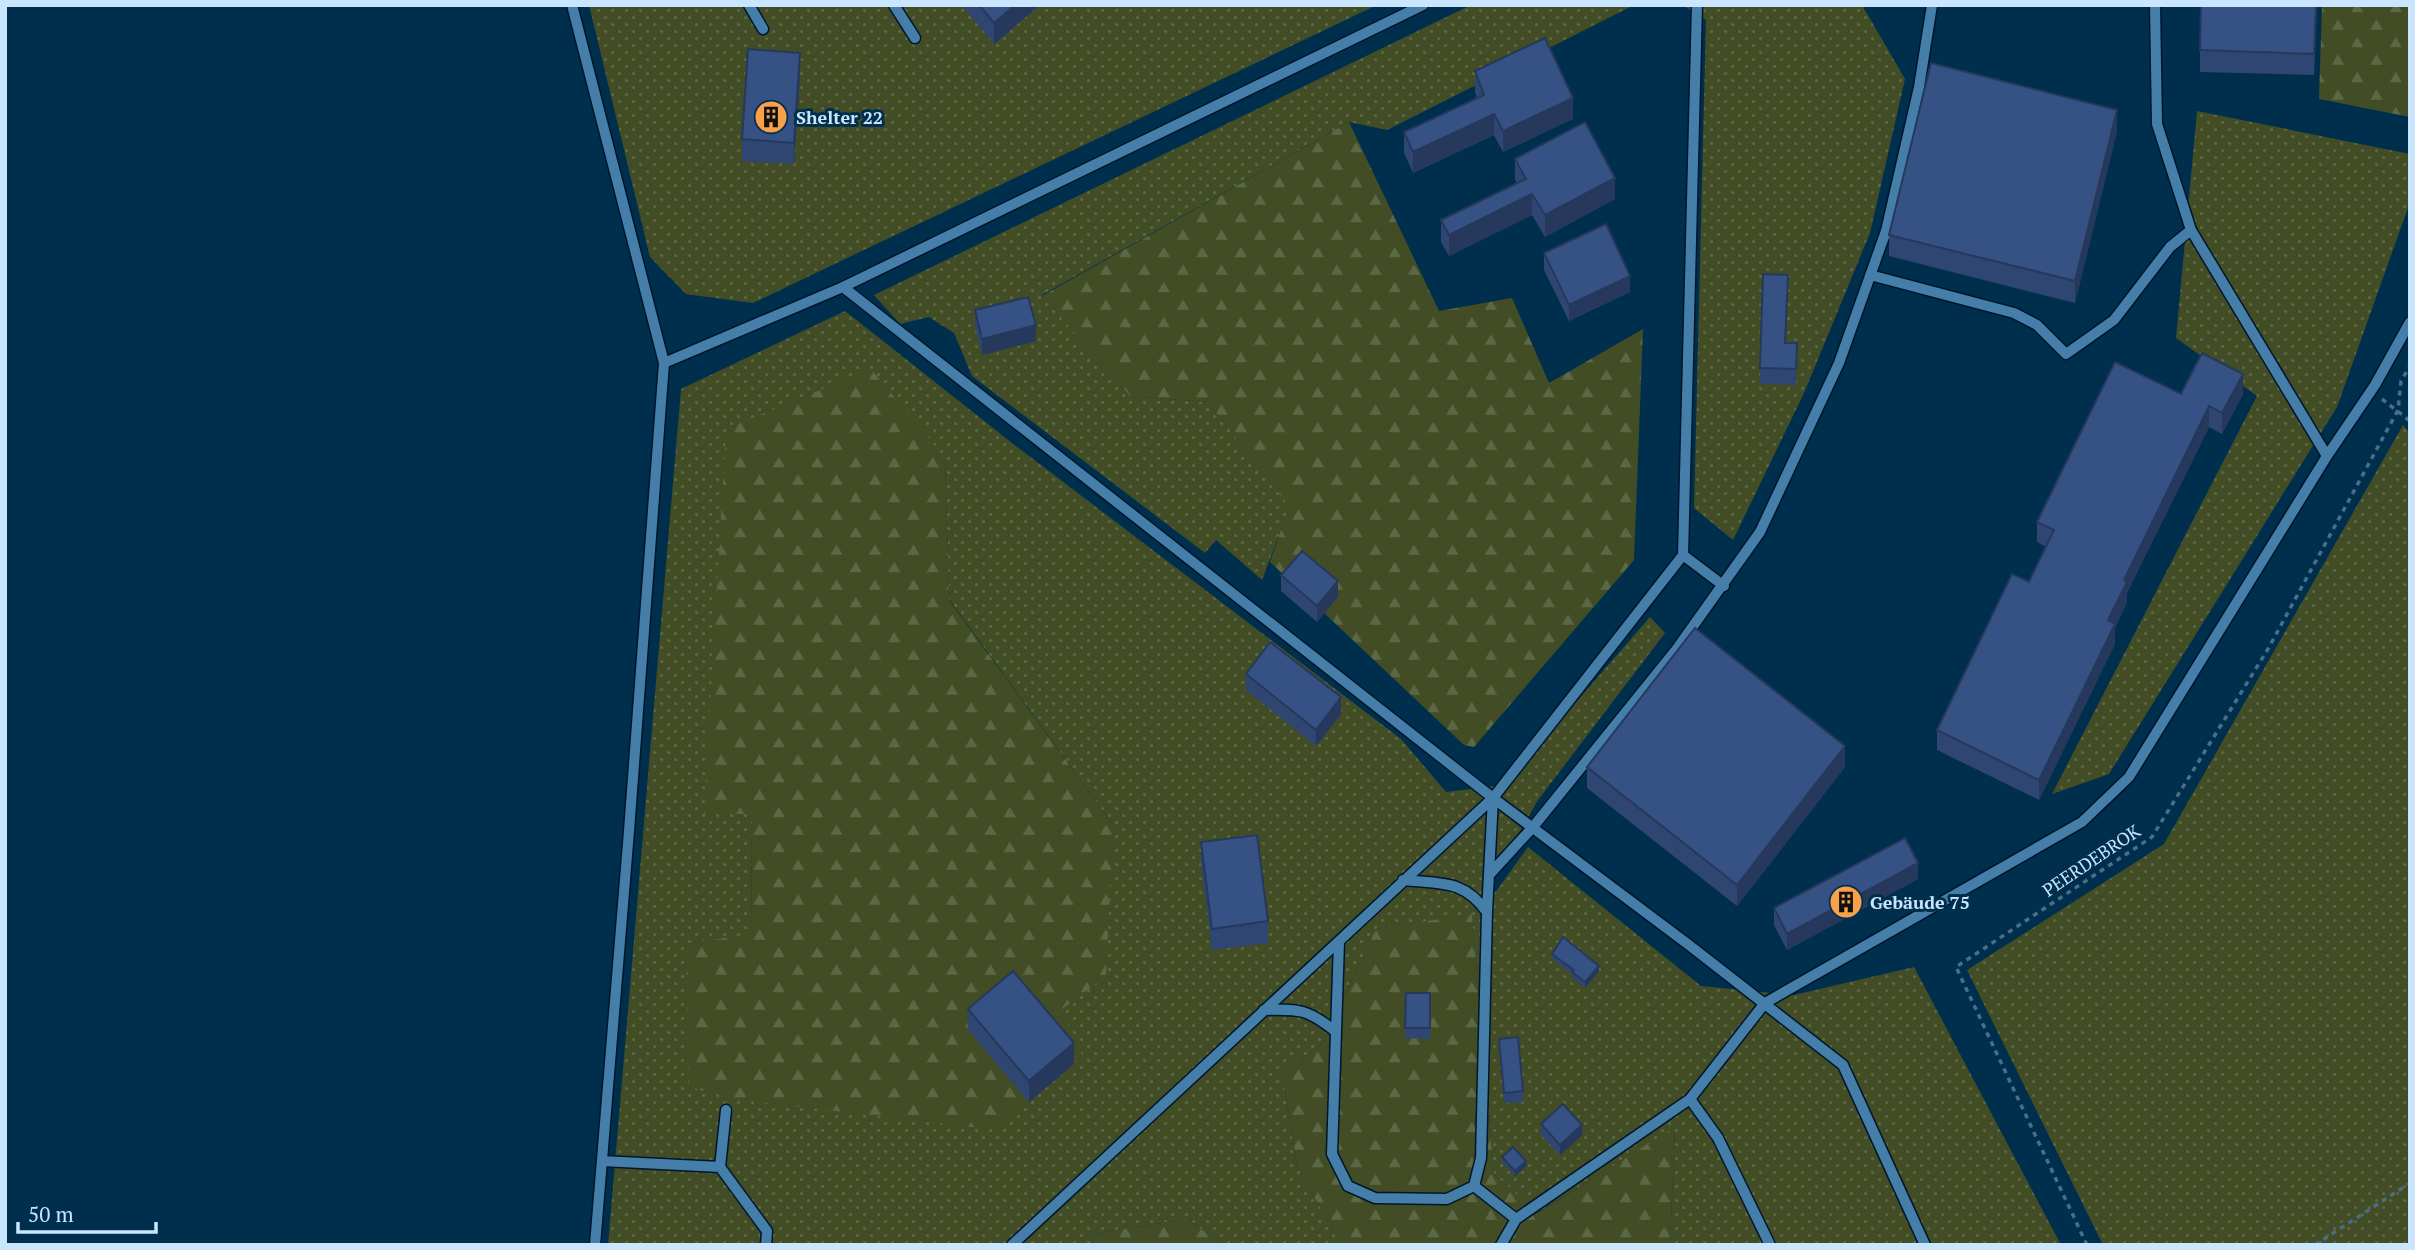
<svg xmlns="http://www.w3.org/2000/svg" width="2415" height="1250" font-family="'PT Serif',serif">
<defs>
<pattern id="grass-dots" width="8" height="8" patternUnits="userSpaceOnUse" patternTransform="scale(1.75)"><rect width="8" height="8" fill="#424d25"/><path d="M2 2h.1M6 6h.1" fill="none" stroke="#5c6746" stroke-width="1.8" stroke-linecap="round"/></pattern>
<pattern id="forest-firs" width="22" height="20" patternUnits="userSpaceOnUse" patternTransform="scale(1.75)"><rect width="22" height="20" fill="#424d25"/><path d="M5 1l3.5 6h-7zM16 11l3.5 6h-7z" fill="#5c6746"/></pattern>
</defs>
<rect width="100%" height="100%" fill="#002f4d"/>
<path fill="url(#grass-dots)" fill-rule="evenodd" d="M 589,5 L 1377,5 L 753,303 L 686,294 L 650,257 Z
M 1471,5 L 1634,5 L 1387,130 L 1349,122 L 1042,295 L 1130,396 L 1208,402 L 1290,506 L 1262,580 L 1216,540 L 1205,553 L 972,376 L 954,333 L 929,317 L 900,324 L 874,295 Z
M 1683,5 L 1862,5 L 1905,79 L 1870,233 L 1804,393 L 1733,540 L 1694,508 L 1706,20 Z
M 2197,111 L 2410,154 L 2410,202 L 2337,407 L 2109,774 L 2052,794 L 2257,396 L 2176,338 Z
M 845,311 L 1012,443 L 1401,739 L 1446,792 L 1504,785 L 1650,617 L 1665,633 L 1538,800 L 1474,911 L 1497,890 L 1528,847 L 1701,986 L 1794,995 L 1914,967 L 2061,1245 L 1670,1245 L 1675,1128 L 1537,1213 L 1494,1174 L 1472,915 L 1376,929 L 1321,1045 L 1282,1071 L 1297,1166 L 1341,1245 L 1222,1245 L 1188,1219 L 1096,1233 L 1090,1245 L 608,1245 L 681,389 ZM 945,458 L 949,599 L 1113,825 L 1061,1010 L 686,944 L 751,935 L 752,814 L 705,814 Z
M 2403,425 L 2410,433 L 2410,1245 L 2103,1245 L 1967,970 L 2164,844 Z"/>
<path fill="url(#forest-firs)" d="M 2322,5 L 2410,5 L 2410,117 L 2319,99 Z
M 1349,122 L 1439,311 L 1512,298 L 1549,383 L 1643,329 L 1634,560 L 1474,747 L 1464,745 L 1270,562 L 1289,506 L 1208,402 L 1130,396 L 1042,296 Z
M 871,369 L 945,458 L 949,600 L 1113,825 L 1106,976 L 1061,1010 L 1082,1055 L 996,1130 L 742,1100 L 689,1087 L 686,944 L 751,934 L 752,814 L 704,814 L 726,429 Z
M 1472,914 L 1494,1174 L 1538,1213 L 1675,1127 L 1670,1245 L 1341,1245 L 1297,1166 L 1282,1071 L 1321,1045 L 1376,929 Z
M 1188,1219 L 1222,1245 L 1090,1245 L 1096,1233 Z"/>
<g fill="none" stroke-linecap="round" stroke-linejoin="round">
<defs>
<path id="service" d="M 572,5 L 664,363 L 629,831 L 595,1245
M 749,5 L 763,29
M 894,5 L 915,38
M 2155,5 L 2157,124 L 2191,230 L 2327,456
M 1870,275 L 2014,313 L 2037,325 L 2066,354 L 2114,320 L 2170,247 L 2191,230
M 843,287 L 1493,798 L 1689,945 L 1843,1065 L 1925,1245
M 664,363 L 843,287 L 1423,5
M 1683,555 L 1724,586
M 1489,875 L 1533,827 L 1676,650 L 1760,532 L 1839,363 L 1886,231 L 1919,87 L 1932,5
M 1487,912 L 1493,798
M 1264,1010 C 1300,1009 1308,1009 1336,1032 L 1332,1154 L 1348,1186 L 1375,1198 L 1447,1199 L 1474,1186 L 1481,1158 L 1487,912 C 1463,879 1441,884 1403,880
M 1336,1032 L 1339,942
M 1690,1099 L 1718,1138 L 1770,1245
M 602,1161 L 720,1167 L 767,1231 L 766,1245
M 720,1167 L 726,1110
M 1474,1186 L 1516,1219
M 1012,1245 L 1493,798 L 1683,555 L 1697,5
M 1501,1245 L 1516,1219 L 1690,1099 L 1765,1003 L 2082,822 L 2129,777 L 2327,456 L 2375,385 L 2410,322"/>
</defs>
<use href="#service" stroke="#00162b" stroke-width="13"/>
<path stroke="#476f8b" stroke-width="3.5" stroke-dasharray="5 5" stroke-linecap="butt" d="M 2382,399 L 2410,421
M 2087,1245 L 1956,967 L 2152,837 L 2268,649 L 2398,410 L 2401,381 L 2410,366
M 2315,1245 L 2410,1183"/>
<use href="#service" stroke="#447ea9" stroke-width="10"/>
</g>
<path fill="#2e4671" d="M 962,5 L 1040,5 L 994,44 Z
M 2317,5 L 2314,75 L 2200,72 L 2200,50 Z
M 1475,71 L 1573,119 L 1503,152 L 1494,135 L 1413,173 L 1404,153 L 1404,132 L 1477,98 L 1475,92 Z
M 800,74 L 794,164 L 742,161 L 742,139 Z
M 2117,131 L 2075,303 L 1889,256 L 1889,235 Z
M 1515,159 L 1615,199 L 1545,237 L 1532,215 L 1449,256 L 1441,242 L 1441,220 L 1517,183 L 1515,180 Z
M 1544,253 L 1630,292 L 1569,321 L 1544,270 Z
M 1788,291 L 1786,343 L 1797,343 L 1796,385 L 1760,384 L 1760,368 Z
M 975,310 L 1036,341 L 982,355 L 975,326 Z
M 2181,394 L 2243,394 L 2222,434 L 2209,427 L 2127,593 L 2127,602 L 2115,628 L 2115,644 L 2039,800 L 1937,750 L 1937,730 L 2029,582 L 2046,547 L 2037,542 L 2037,522 Z
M 1281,575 L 1338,597 L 1317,622 L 1281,591 Z
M 1246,674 L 1341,714 L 1316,746 L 1246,690 Z
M 1587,767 L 1845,767 L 1737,906 L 1587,788 Z
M 1201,842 L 1268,921 L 1268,943 L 1212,950 L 1201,864 Z
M 1918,879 L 1787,950 L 1774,925 L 1774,908 Z
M 1552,954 L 1599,971 L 1585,988 L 1572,977 L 1572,974 L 1552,959 Z
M 1406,993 L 1430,993 L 1430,1039 L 1405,1038 Z
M 968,1009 L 1074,1064 L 1029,1102 L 968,1030 Z
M 1499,1039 L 1523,1091 L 1523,1102 L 1504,1103 Z
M 1541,1124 L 1582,1135 L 1560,1155 L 1541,1135 Z
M 1502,1157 L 1526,1166 L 1515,1176 L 1502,1162 Z"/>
<path fill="#26395c" d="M 1015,5 L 1040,5 L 994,44 L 994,23 Z
M 800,53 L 800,74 L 794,164 L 794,143 Z
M 1573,98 L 1573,119 L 1503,152 L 1503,131 Z
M 2117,110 L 2117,131 L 2075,303 L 2075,281 Z
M 1494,114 L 1494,135 L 1413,173 L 1413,152 Z
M 1615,178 L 1615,199 L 1545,237 L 1545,215 Z
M 1532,194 L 1532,215 L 1449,256 L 1449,235 Z
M 1630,276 L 1630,292 L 1569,321 L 1569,305 Z
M 1036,325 L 1036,341 L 982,355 L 982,339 Z
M 2243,374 L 2243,394 L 2222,434 L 2222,413 Z
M 2209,406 L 2209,427 L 2127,593 L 2127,602 L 2115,628 L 2115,644 L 2039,800 L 2039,780 L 2108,620 L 2124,580 Z
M 1338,581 L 1338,597 L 1317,622 L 1317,606 Z
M 1341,697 L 1341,714 L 1316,746 L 1316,730 Z
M 1845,746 L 1845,767 L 1737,906 L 1737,885 Z
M 1918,863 L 1918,879 L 1787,950 L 1787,934 Z
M 1599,966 L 1599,971 L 1585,988 L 1585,982 Z
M 1074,1043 L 1074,1064 L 1029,1102 L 1029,1081 Z
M 1582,1125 L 1582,1135 L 1560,1155 L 1560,1145 Z
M 1526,1161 L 1526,1166 L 1515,1176 L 1515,1171 Z"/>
<path fill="#365183" stroke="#26395c" stroke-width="2" d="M 979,5 L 1015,5 L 994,23 Z
M 2201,5 L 2316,5 L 2314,54 L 2200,50 Z
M 1545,38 L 1573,98 L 1503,131 L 1494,114 L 1413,152 L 1404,132 L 1484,95 L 1475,71 Z
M 748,49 L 800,53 L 794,143 L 742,139 Z
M 1931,63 L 2117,110 L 2075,281 L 1889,235 Z
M 1585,122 L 1615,178 L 1545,215 L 1532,194 L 1449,235 L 1441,220 L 1526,179 L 1515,159 Z
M 1606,224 L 1630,276 L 1569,305 L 1544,253 Z
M 1763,274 L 1788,275 L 1785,343 L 1797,343 L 1796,369 L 1760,368 Z
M 1028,297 L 1036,325 L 982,339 L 975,310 Z
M 2202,353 L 2243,374 L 2222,413 L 2209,406 L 2124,580 L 2127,582 L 2108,620 L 2115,624 L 2039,780 L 1937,730 L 2012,574 L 2029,582 L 2054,530 L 2037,522 L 2115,362 L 2181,394 Z
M 1302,551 L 1338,581 L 1317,606 L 1281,575 Z
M 1695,628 L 1845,746 L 1737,885 L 1587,767 Z
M 1270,642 L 1341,697 L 1316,730 L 1246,674 Z
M 1257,835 L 1268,921 L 1212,929 L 1201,842 Z
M 1905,838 L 1918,863 L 1787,934 L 1774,908 Z
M 1563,937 L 1599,966 L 1585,982 L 1572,972 L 1574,970 L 1552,954 Z
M 1013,971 L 1074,1043 L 1029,1081 L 968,1009 Z
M 1406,993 L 1430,993 L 1430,1028 L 1405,1028 Z
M 1518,1037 L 1523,1091 L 1504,1093 L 1499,1039 Z
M 1563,1104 L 1582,1125 L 1560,1145 L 1541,1124 Z
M 1513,1147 L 1526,1161 L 1515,1171 L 1502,1157 Z"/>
<defs>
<symbol id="building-disc" viewBox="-11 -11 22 22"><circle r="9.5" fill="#f8a14a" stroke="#002f4d"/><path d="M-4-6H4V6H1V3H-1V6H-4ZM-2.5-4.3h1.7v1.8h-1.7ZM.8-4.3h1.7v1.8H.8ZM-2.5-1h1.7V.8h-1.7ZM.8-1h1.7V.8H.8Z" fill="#111"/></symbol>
</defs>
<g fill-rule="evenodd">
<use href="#building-disc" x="752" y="98" width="38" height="38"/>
<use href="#building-disc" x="1827" y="883" width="38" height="38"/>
</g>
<g text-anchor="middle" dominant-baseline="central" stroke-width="6" stroke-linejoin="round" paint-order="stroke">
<g font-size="18" font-weight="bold" fill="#c9e6fe" stroke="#002f4d" text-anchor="start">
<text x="796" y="117">Shelter 22</text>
<text x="1870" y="902">Gebäude 75</text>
</g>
<g font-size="18" fill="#c9e6fe" stroke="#002f4d">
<text transform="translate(2091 860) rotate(-34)">PEERDEBROK</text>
</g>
</g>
<rect width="2415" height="1250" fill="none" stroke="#c9e6fe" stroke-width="14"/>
<path d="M18 1222v10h138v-10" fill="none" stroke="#c9e6fe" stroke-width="3.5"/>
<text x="28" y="1222" font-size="21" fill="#c9e6fe" stroke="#002f4d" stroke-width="5" paint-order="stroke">50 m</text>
</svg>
